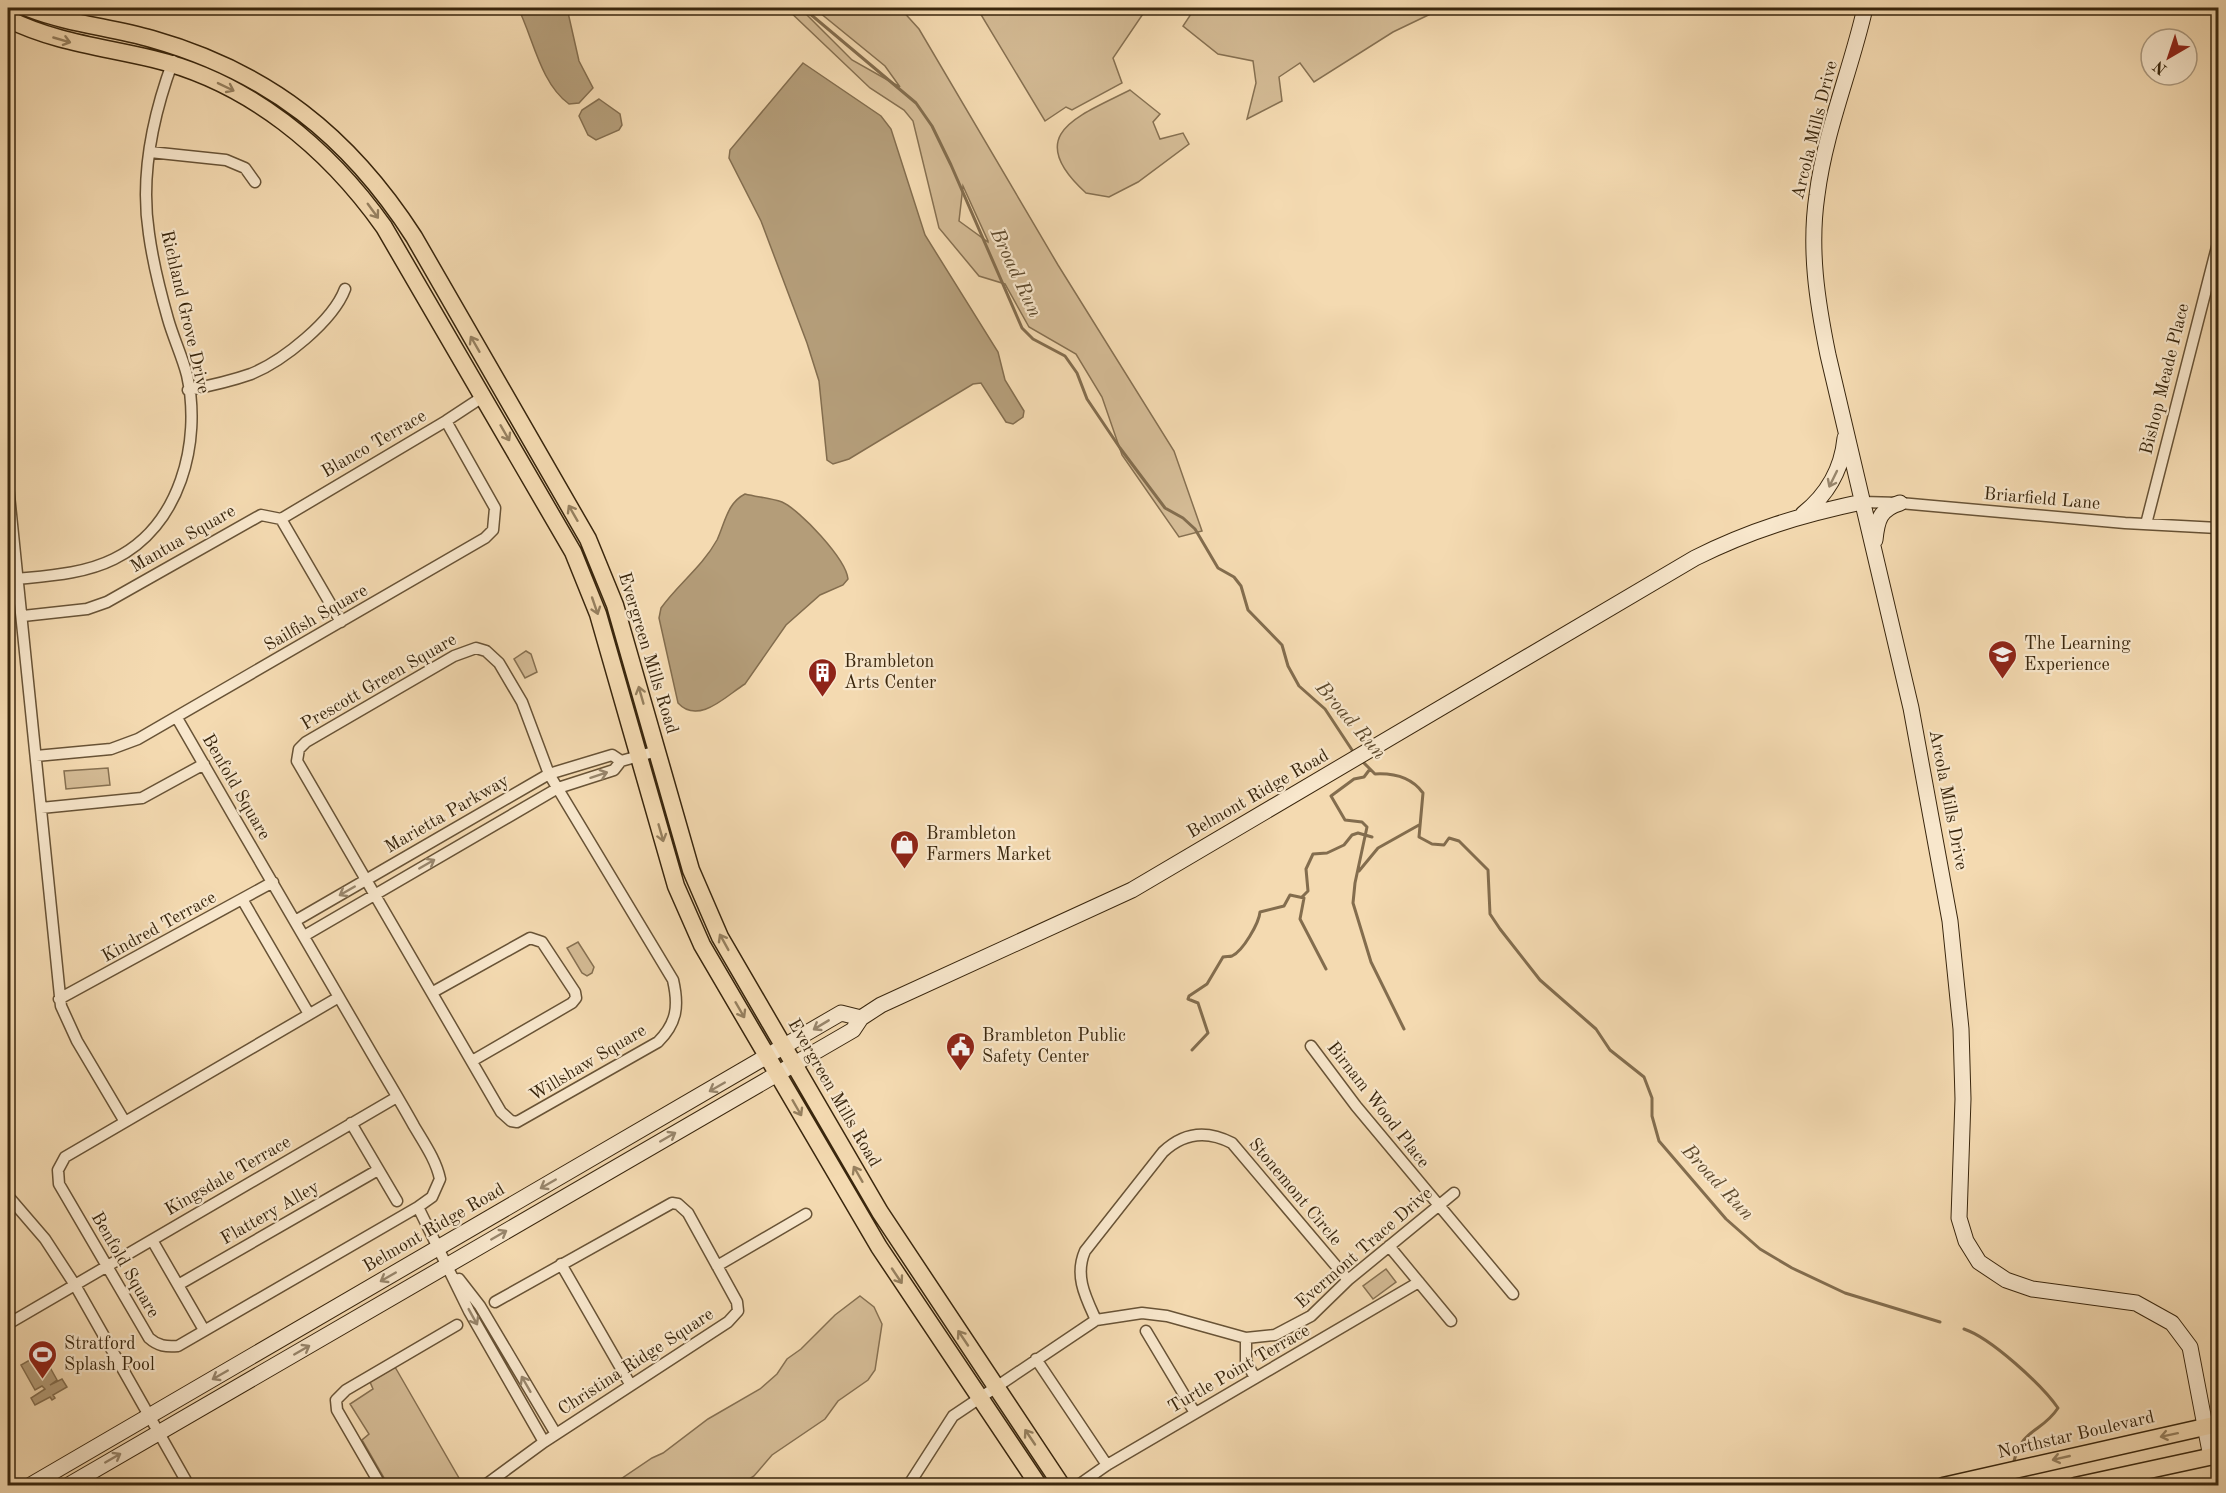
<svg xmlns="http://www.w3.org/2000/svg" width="2226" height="1493" font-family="'Old Standard TT',serif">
<rect width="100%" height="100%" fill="#f4dab1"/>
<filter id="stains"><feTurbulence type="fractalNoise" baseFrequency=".00333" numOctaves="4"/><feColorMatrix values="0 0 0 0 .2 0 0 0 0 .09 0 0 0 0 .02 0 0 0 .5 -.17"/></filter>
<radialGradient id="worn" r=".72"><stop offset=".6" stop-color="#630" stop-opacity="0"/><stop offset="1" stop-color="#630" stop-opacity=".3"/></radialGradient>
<path fill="#d4bb95" stroke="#867051" stroke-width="1.5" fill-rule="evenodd" d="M 786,8 L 800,8 L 852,60 L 900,87 L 885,66 L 814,8 L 900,8 L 919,29 L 1058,265 L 1174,451 L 1202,531 L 1179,537 L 1122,455 L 1102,397 L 1076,354 L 1029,327 L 1005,284 L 979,276 L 939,228 L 913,121 L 904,110 L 870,88 ZM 963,186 L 988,241 L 988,242 L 959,221 Z
M 977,8 L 1147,8 L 1113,58 L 1122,83 L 1072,110 L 1066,107 L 1045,121 Z
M 1195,8 L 1443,8 L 1393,32 L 1314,82 L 1300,63 L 1279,77 L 1282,101 L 1247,119 L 1256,83 L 1253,61 L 1218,54 L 1183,26 Z
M 1130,90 L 1160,114 L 1153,122 L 1160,139 L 1183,133 L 1189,144 L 1138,182 L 1109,197 L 1086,193 C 1021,134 1079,116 1130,90 Z
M 526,651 L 531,654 L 537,672 L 525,678 L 514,659 Z
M 108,768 L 110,785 L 66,789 L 64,771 Z
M 578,942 L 594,967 L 592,973 L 587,976 L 582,973 L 567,948 Z
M 1386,1269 L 1396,1282 L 1373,1299 L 1363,1286 Z
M 860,1296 L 874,1307 L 882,1324 L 875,1370 L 868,1380 L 838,1401 L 825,1419 L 772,1455 L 754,1476 L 740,1485 L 612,1485 L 652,1458 L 663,1453 L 708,1419 L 760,1389 L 777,1374 L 787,1359 L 801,1349 L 835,1315 Z
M 395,1367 L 463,1485 L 388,1485 L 362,1440 L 369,1434 L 350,1404 L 373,1389 L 370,1382 Z"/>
<path fill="#b49d79" stroke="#836d4e" stroke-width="1.5" d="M 518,8 L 567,8 L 579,61 L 593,88 L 579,103 L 569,104 C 540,83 533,37 518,8 Z
M 803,63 L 881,116 L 891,129 L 925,235 L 998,352 L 1005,380 L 1024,411 L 1023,417 L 1013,424 L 1006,422 L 981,383 L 973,384 L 849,459 L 833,464 L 827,460 L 819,381 L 807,343 L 761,221 L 729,158 L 730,150 Z
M 599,99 L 620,114 L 622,125 L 619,130 L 596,140 L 588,135 L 579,116 L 582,110 Z
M 745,494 C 757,497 770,498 782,502 C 800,510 846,559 848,579 L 843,585 L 820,595 L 786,625 L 745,684 C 728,694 699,726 678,703 L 659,618 L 661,608 C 678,584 702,567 717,540 C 725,523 727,503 745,494 Z
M 42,1353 L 57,1380 L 50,1385 L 62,1379 L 67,1387 L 53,1395 L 55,1398 L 52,1400 L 50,1397 L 35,1405 L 31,1398 L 45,1389 L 42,1386 L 35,1390 L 21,1365 Z"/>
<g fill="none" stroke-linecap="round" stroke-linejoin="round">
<path stroke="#836d4e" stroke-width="3" d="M 803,8 L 916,103 L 932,126 L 951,165 L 1022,328 L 1033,339 L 1065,356 L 1077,373 L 1087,399 L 1120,448 L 1165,508 L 1183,518 L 1195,529 L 1218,568 L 1234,577 L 1241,586 L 1248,610 L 1282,645 L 1288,666 L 1299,686 L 1325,709 L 1354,753
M 1361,760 L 1375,774 C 1394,773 1412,778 1423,793 L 1419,837 L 1432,844 L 1444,845 L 1449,838 L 1459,841 L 1488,870 L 1490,914 L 1500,929 L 1540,980 L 1596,1029 L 1610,1050 L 1644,1077 L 1652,1098 L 1652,1116 L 1659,1141 L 1726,1219 L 1760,1249 L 1792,1268 L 1845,1293 L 1940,1322
M 1370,769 L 1364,777 L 1354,779 L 1331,796 L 1345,820 L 1362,822 L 1367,827 L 1355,883 L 1353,903 L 1371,962 L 1404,1029
M 1359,871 L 1378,848 L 1419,825
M 1302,897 L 1308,891 L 1306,869 L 1313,854 L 1327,853 L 1344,845 L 1352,835 L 1358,833 L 1372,837
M 1192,1050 L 1208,1033 L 1198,1003 L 1188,999 L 1189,996 L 1207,984 L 1223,957 C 1226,956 1229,957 1232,956 C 1243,951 1259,923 1260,912 L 1284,906 L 1290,895 L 1304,898 L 1300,919 L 1326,969
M 1964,1329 C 1991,1338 2042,1385 2058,1408 C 2041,1434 2022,1426 2013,1465
M 2019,1476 L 2028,1486"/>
<defs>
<path id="street" d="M 150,152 L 226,160 L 245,168 L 255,182
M 188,390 C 209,386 231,381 251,374 C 283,361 333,321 345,289
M 8,485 L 61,1006 L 77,1041 L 125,1122
M 1862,502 L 1900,503 L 2125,523 L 2218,528
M 281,519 L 446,421 L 484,396
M 2146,524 L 2218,243
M 8,580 C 43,576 82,575 114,559 C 180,527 202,442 187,375 C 182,356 173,337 168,319 C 160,291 153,263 149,234 C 140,177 153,115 173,61
M 23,616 L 87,609 L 107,602 L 261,515 L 281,519 L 341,622
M 476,648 L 486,651 L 499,663 L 522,702 L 549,774 L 673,980 C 679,1006 677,1023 658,1042 L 517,1122 L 511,1121 L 501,1112 L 297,761 L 299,749 L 306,742 L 454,656 Z
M 177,718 C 240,828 304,937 368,1047 C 383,1073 399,1099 414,1126 C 424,1143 436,1160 440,1179 L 432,1197 L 418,1207 L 178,1346 C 166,1347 158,1346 149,1338 L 59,1184 L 58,1170 L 65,1157 L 339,997
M 36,756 L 111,749 L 138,739 L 485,538 L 493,530 L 495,508 L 446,421
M 41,808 L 142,798 L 204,764
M 242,899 L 309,1014
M 295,921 L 549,774 L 612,755 L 621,761
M 304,936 L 558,788 L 614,770 L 621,761 L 657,751
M 433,992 L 530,938 L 542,942 L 575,992 L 576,998 L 572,1003 L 472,1061
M 59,999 L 273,882
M 1311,1046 L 1356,1106 L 1513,1294
M 351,1123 L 397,1201
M 8,1196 L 45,1239 L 75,1285 L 189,1486
M 418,1207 L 469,1311 L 544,1442
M 152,1240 L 204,1330
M 1389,1246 L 1451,1321
M 561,1264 L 630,1384
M 717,1266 L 806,1214
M 459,1279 L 480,1306 L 556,1434
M 178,1285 L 378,1170
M 1096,1320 C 1086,1298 1074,1276 1085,1251 L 1163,1152 C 1184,1132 1207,1130 1232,1143 L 1348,1280
M 8,1324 L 397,1097
M 1146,1331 L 1195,1413
M 1246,1338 L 1246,1361 L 1255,1378
M 1036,1359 L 1107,1465
M 381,1486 L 337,1410 L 336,1400 L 346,1390 L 457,1325
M 484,1486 L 544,1442 L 728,1322 L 738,1311 L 737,1302 L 688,1213 L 678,1204 L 672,1203 L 495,1302
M 908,1486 L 953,1416 L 1096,1320 L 1142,1313 L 1167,1316 L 1246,1338 L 1275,1335 L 1311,1316 L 1348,1280 L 1454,1193
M 1077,1486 L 1107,1465 L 1419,1282"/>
<path id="secondary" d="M 1865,8 C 1851,70 1825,131 1817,195 C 1809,249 1817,301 1828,355 L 1911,708 L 1950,921 L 1961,1029 L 1963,1099 L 1959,1218 L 1966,1241 L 1979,1262 L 2006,1280 L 2032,1289 L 2136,1303 L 2172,1323 L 2190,1347 L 2211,1457
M 1803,514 C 1828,494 1842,469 1845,438
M 1875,540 C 1877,520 1880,509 1900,503
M 29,1486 L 841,1013 L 861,1018
M 67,1486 L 853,1030 L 861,1018 L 881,1005 L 1132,890 L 1695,558 C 1751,530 1801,515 1862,502"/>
<path id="primary" d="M 28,8 C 69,24 110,27 152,39 C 268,72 349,136 414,237 L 588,539 L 615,605 L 691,870 L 720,937 L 880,1212 L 1062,1486
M 8,19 C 54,42 103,47 153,59 C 249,82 328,148 384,227 L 573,552 L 598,614 L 676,886 L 702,945 L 879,1247 L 1039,1486
M 1943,1486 L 2218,1424
M 2075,1486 L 2218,1455"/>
</defs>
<use href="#street" stroke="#685336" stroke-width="13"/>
<use href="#secondary" stroke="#39260d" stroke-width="17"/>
<use href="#primary" stroke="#39260d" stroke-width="19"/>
<use href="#street" stroke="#f8e7cc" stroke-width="10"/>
<use href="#secondary" stroke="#f8e7cc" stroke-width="15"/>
<use href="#primary" stroke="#f4dab1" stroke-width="16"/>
</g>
<defs><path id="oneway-shaft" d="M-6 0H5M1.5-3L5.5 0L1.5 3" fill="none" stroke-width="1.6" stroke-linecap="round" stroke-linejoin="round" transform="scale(1.5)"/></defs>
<g stroke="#96805f">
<use href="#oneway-shaft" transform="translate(62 40) rotate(16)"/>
<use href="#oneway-shaft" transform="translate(226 87) rotate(26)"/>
<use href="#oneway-shaft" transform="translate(373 211) rotate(54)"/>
<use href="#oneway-shaft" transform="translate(475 344) rotate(-120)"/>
<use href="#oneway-shaft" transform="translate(505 433) rotate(60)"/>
<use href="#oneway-shaft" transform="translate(573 513) rotate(-120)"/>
<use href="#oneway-shaft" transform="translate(595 606) rotate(71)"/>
<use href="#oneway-shaft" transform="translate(641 695) rotate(-106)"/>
<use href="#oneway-shaft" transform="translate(661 833) rotate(74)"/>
<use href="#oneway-shaft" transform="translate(724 942) rotate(-119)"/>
<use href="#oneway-shaft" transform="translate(740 1010) rotate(60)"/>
<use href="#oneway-shaft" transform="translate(797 1108) rotate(60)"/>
<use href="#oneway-shaft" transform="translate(858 1174) rotate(-120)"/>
<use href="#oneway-shaft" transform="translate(897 1276) rotate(56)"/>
<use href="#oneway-shaft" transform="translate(963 1338) rotate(-124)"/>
<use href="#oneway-shaft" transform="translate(2169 1435) rotate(168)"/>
<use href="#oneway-shaft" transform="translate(1030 1437) rotate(-124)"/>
<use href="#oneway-shaft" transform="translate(2061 1458) rotate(167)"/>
</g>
<g stroke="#98866c">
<use href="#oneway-shaft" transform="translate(1833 479) rotate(116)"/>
<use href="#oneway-shaft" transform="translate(599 775) rotate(-18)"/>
<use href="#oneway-shaft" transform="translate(427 864) rotate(-30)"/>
<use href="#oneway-shaft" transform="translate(347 891) rotate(150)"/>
<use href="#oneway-shaft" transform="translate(821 1025) rotate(149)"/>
<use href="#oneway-shaft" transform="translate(717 1087) rotate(150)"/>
<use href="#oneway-shaft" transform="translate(668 1137) rotate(-30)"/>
<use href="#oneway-shaft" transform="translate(548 1184) rotate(150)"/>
<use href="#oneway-shaft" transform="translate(499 1235) rotate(-30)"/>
<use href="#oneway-shaft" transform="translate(388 1277) rotate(150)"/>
<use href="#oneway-shaft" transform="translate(473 1317) rotate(61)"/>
<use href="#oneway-shaft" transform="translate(302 1350) rotate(-30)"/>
<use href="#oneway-shaft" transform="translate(220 1375) rotate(150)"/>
<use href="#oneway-shaft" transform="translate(526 1384) rotate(-120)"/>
<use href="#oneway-shaft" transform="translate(113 1458) rotate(-30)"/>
</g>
<defs>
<symbol id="school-pin" viewBox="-11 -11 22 30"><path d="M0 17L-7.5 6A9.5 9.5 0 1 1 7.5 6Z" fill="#8f2418" stroke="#f8e7cc"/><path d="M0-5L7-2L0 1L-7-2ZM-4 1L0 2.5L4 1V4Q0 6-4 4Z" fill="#fff"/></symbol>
<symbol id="building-pin" viewBox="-11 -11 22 30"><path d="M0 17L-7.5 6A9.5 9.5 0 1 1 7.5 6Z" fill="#8f2418" stroke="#f8e7cc"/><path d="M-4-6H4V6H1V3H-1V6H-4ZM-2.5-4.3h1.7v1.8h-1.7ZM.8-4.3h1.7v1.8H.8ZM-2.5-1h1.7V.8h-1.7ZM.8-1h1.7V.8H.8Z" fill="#fff"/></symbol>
<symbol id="shop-pin" viewBox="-11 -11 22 30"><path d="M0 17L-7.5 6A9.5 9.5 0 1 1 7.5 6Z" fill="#8f2418" stroke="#f8e7cc"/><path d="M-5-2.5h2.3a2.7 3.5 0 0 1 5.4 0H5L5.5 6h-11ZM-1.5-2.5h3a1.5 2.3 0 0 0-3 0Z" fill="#fff"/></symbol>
<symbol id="civic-pin" viewBox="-11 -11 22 30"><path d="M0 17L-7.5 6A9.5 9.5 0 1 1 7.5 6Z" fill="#8f2418" stroke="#f8e7cc"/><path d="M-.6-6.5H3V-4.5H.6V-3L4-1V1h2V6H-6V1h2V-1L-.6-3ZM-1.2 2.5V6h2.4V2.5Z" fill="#fff"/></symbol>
<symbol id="stadium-pin" viewBox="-11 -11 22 30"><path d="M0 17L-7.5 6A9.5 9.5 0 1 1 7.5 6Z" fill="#8f2418" stroke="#f8e7cc"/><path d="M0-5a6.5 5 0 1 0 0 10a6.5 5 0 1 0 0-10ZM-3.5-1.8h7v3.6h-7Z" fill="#fff"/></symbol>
</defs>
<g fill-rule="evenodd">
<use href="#school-pin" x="1986" y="638" width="33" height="45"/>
<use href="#building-pin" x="806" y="656" width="33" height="45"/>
<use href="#shop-pin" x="888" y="828" width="33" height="45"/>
<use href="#civic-pin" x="944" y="1030" width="33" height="45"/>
<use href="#stadium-pin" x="26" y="1338" width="33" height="45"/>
</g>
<g text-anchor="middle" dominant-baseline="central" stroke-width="4.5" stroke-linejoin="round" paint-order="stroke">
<g font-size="18" fill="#39260d" stroke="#f8e7cc">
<text transform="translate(1815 130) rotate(-76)">Arcola Mills Drive</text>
<text transform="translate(185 312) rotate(77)">Richland Grove Drive</text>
<text transform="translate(2165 379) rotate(-76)">Bishop Meade Place</text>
<text transform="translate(374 444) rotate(-30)">Blanco Terrace</text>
<text transform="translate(2042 499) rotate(5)">Briarfield Lane</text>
<text transform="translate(183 539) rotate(-30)">Mantua Square</text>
<text transform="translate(316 618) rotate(-30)">Sailfish Square</text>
<text transform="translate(648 653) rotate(73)">Evergreen Mills Road</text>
<text transform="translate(379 682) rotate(-30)">Prescott Green Square</text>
<text transform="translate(236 787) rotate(60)">Benfold Square</text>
<text transform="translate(1258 794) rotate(-30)">Belmont Ridge Road</text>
<text transform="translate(1948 800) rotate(79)">Arcola Mills Drive</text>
<text transform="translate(447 814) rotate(-30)">Marietta Parkway</text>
<text transform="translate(159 927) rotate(-29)">Kindred Terrace</text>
<text transform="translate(588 1063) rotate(-31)">Willshaw Square</text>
<text transform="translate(834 1093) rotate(60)">Evergreen Mills Road</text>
<text transform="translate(1378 1105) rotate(52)">Birnam Wood Place</text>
<text transform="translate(228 1176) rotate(-30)">Kingsdale Terrace</text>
<text transform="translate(1295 1192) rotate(50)">Stonemont Circle</text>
<text transform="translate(270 1213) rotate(-30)">Flattery Alley</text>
<text transform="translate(434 1228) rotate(-30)">Belmont Ridge Road</text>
<text transform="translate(1364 1248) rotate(-41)">Evermont Trace Drive</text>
<text transform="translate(125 1265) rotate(60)">Benfold Square</text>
<text transform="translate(636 1362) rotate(-33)">Christina Ridge Square</text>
<text transform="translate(1239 1369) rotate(-30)">Turtle Point Terrace</text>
<text transform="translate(2076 1435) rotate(-13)">Northstar Boulevard</text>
</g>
<g font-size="18" fill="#39260d" stroke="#f8e7cc" text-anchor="start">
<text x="2024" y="644">The Learning<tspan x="2024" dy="21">Experience</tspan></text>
<text x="844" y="662">Brambleton<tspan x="844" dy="21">Arts Center</tspan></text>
<text x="926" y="834">Brambleton<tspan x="926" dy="21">Farmers Market</tspan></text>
<text x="982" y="1036">Brambleton Public<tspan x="982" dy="21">Safety Center</tspan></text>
<text x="64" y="1344">Stratford<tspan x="64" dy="21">Splash Pool</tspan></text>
</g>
<g font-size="20" font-style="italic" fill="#5e4a2d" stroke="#f8e7cc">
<text transform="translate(1015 273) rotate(65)">Broad Run</text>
<text transform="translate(1350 721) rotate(49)">Broad Run</text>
<text transform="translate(1717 1183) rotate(47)">Broad Run</text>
</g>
</g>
<rect width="2226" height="1493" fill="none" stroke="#f4dab1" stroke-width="30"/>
<rect x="9" y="9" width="2208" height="1475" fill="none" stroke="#39260d" stroke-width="3"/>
<rect x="15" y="15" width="2196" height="1463" fill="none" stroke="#39260d" stroke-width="1.5"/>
<g transform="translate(2169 57) rotate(219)"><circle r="28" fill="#f8e7cc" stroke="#ac9a80" stroke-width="1.5"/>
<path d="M0-4.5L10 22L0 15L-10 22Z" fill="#8f2418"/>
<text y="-9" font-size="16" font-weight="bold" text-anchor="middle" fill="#39260d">N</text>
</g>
<rect width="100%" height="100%" filter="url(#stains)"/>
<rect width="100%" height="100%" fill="url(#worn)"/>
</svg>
